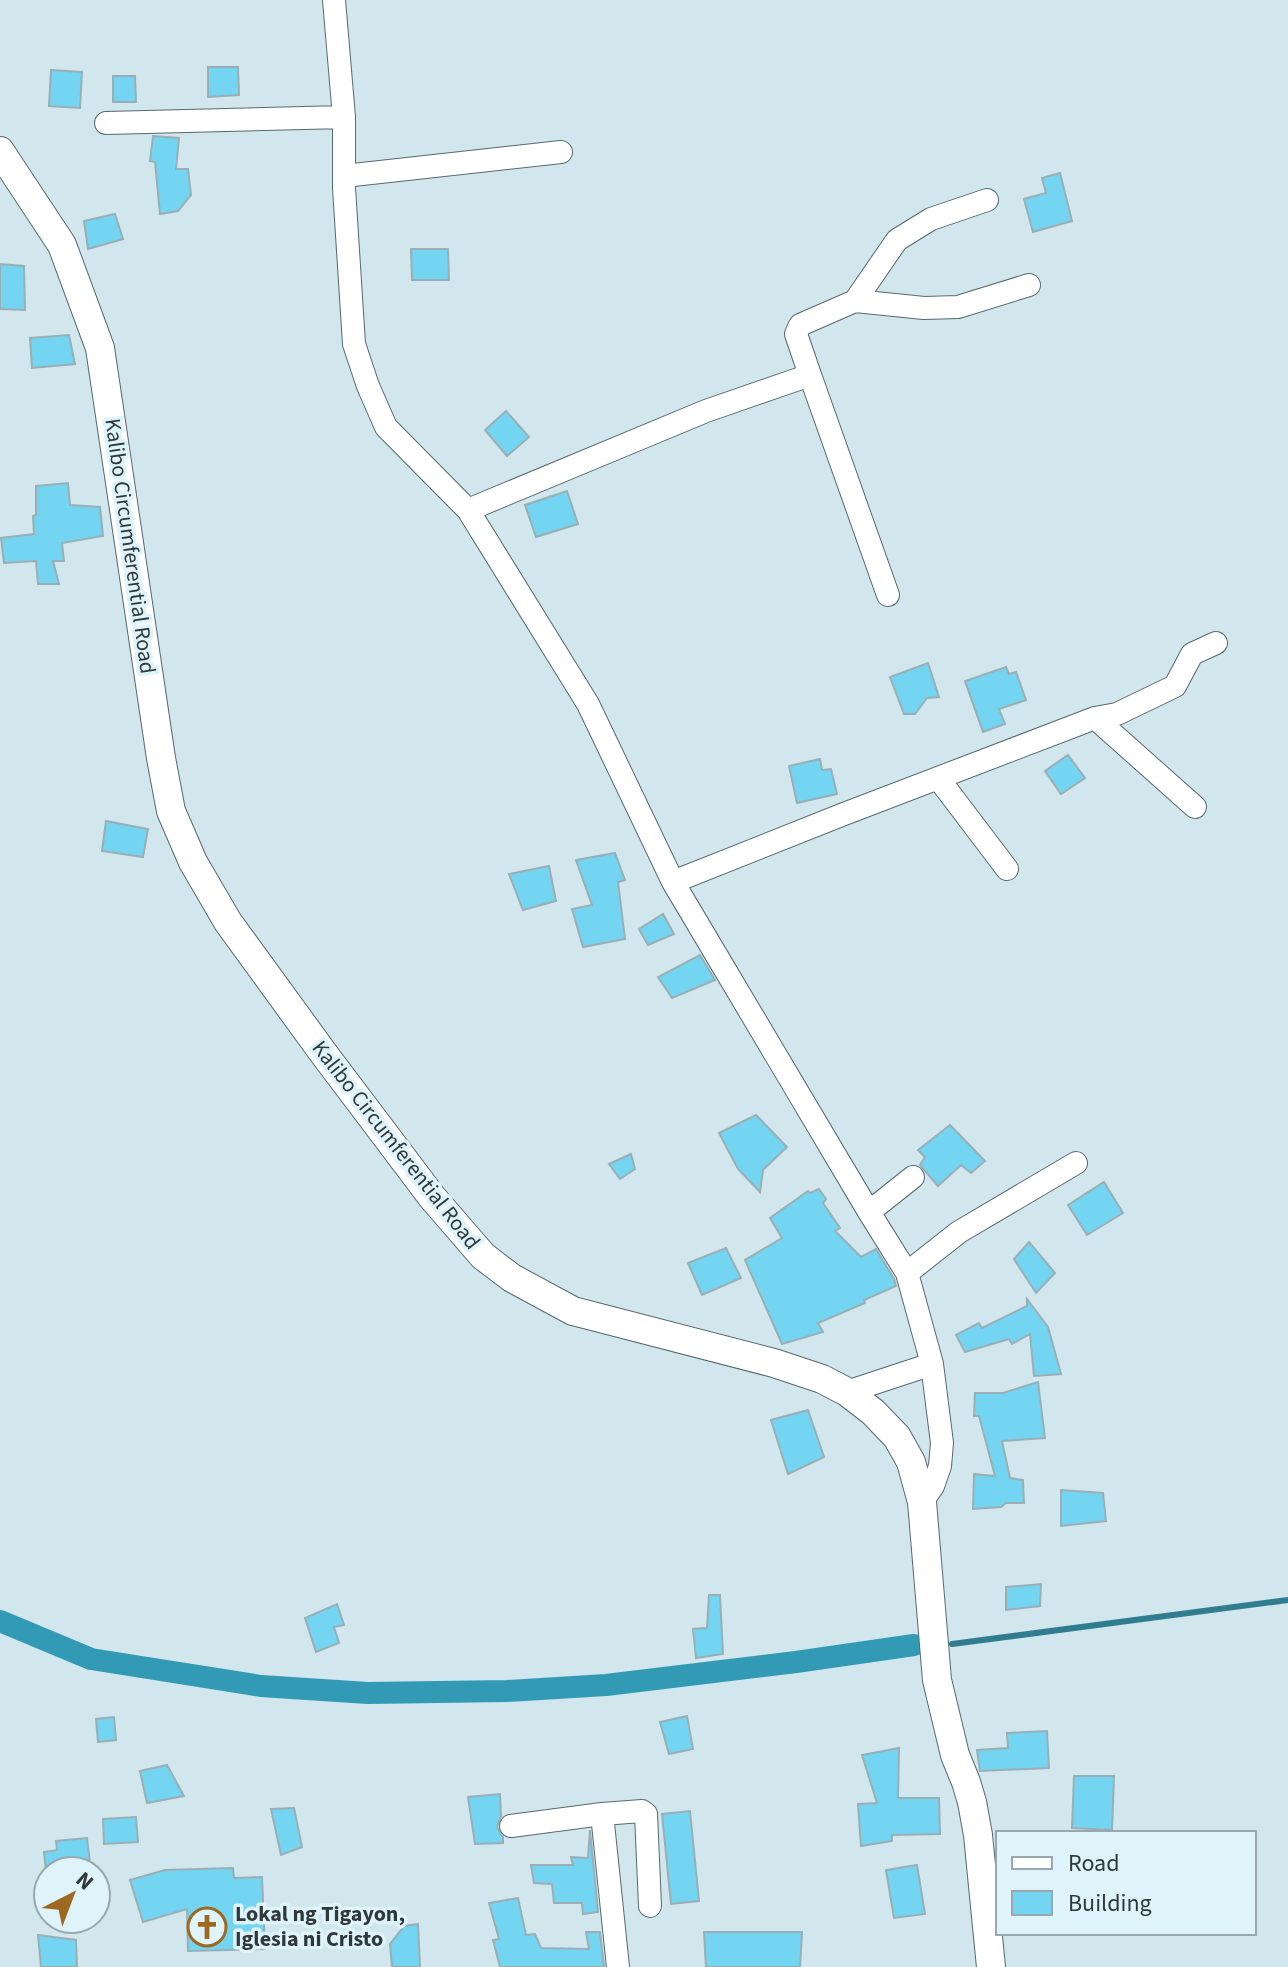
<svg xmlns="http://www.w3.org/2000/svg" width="1288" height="1967" font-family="'Source Sans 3',sans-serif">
<rect width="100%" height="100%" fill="#d1e6ed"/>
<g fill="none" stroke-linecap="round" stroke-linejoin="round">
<path stroke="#317d90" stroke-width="6" d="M 952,1644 L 1288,1600"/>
<path stroke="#329ab5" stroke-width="22" d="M 0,1621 L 91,1659 L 261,1686 L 368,1693 L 507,1691 L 606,1685 L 796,1662 L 914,1645"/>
</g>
<path fill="#73d5f1" stroke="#9aafb5" stroke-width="2" d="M 208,67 L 238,67 L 239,95 L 208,97 Z
M 51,70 L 82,72 L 80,108 L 49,106 Z
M 113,76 L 135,76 L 136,102 L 113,102 Z
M 153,136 L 179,138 L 176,169 L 188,169 L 191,195 L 178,211 L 160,214 L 155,162 L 150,161 Z
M 1060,173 L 1072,221 L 1033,232 L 1024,199 L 1046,193 L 1042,178 Z
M 115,214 L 123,239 L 88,249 L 84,221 Z
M 411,249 L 448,249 L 449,280 L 412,280 Z
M 0,264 L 24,266 L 25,310 L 0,309 Z
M 69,335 L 75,364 L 32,368 L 30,338 Z
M 506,411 L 529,437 L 507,456 L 485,430 Z
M 68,483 L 70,505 L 100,507 L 103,536 L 62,543 L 64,561 L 53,561 L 59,584 L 38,584 L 36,561 L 4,563 L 1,538 L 34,534 L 33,516 L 36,515 L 36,486 Z
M 567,491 L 578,524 L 536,537 L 525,505 Z
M 928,663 L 939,697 L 927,698 L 915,714 L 904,714 L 890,677 Z
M 1006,667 L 1009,674 L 1016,672 L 1026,700 L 999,709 L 1005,724 L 983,732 L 965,681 Z
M 1068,755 L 1085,778 L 1061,794 L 1045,771 Z
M 820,759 L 822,770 L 831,769 L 837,794 L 797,803 L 789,766 Z
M 106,821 L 148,829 L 143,857 L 102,851 Z
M 615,853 L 625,880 L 618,882 L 625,939 L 583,947 L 572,909 L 592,905 L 576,860 Z
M 549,866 L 556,901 L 523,910 L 509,874 Z
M 663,914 L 674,934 L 648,945 L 639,929 Z
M 700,955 L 715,980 L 672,998 L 658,977 Z
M 756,1115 L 787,1147 L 763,1170 L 760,1192 L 738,1169 L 719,1133 Z
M 950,1125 L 985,1161 L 971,1173 L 961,1165 L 938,1186 L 920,1165 L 925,1157 L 918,1150 Z
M 631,1154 L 635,1169 L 620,1179 L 609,1164 Z
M 1104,1182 L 1123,1213 L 1087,1235 L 1068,1205 Z
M 819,1189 L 826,1199 L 823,1203 L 840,1228 L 835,1231 L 861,1257 L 876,1249 L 894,1279 L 896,1286 L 864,1300 L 865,1303 L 818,1323 L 823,1332 L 782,1344 L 745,1260 L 782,1238 L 770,1218 L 808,1191 L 810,1193 Z
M 1029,1242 L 1055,1273 L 1036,1293 L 1014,1259 Z
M 726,1248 L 741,1278 L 702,1295 L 688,1263 Z
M 1027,1299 L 1048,1327 L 1061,1374 L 1034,1376 L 1030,1334 L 1012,1344 L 1009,1339 L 965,1352 L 956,1335 L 979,1323 L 982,1328 L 1027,1306 Z
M 1038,1382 L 1045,1438 L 1002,1441 L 1010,1478 L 1023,1480 L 1024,1503 L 1006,1503 L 1001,1507 L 973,1509 L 974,1474 L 995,1476 L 979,1416 L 974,1416 L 975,1393 L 1003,1393 Z
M 808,1410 L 824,1457 L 788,1474 L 771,1420 Z
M 1061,1490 L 1103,1493 L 1106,1521 L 1061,1526 Z
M 1041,1584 L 1040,1606 L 1006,1610 L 1006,1587 Z
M 709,1595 L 720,1595 L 723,1654 L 696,1658 L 693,1629 L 707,1628 Z
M 337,1604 L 344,1625 L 334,1627 L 339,1643 L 316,1652 L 305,1618 Z
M 687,1716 L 693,1749 L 669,1754 L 660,1722 Z
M 114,1717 L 116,1740 L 98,1742 L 96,1719 Z
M 1047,1731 L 1049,1768 L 980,1771 L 977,1750 L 1008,1748 L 1007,1733 Z
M 899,1748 L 898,1798 L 939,1798 L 940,1834 L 892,1835 L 892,1841 L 861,1846 L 858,1804 L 877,1803 L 862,1755 Z
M 167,1765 L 184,1796 L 147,1803 L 140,1771 Z
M 1074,1776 L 1114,1776 L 1112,1830 L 1072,1828 Z
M 500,1794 L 501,1816 L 497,1827 L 503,1837 L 503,1843 L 475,1844 L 468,1797 Z
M 294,1808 L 302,1847 L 281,1855 L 271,1809 Z
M 690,1811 L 699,1901 L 671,1904 L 662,1814 Z
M 136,1817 L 138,1842 L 104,1844 L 103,1819 Z
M 590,1830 L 598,1912 L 583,1914 L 582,1903 L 554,1903 L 552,1884 L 534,1883 L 531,1865 L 573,1865 L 571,1857 L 588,1858 Z
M 87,1838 L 91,1871 L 46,1871 L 44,1852 L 57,1850 L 56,1841 Z
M 917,1865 L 925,1914 L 894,1918 L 886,1870 Z
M 233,1868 L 234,1878 L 262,1877 L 265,1949 L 188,1951 L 187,1909 L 143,1922 L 130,1880 L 165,1870 Z
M 518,1898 L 526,1935 L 535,1934 L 541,1948 L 589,1949 L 586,1932 L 600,1932 L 604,1967 L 500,1967 L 493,1940 L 499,1939 L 489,1903 Z
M 418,1924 L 420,1967 L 392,1967 L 390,1944 L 404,1926 Z
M 704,1932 L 802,1932 L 800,1967 L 706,1967 Z
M 38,1935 L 76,1940 L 77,1967 L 41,1967 Z"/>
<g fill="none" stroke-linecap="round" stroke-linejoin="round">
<defs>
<path id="minor" d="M 334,0 L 344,117 L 344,188 L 354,344 L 368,386 L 386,427 L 468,510 L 588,704 L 673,882 L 869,1212 L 907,1273 L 932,1364 L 942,1443 L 940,1466 L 933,1486 L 922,1502
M 106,123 L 344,117
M 344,176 L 561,152
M 855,301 L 924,308 L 958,307 L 1029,285
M 810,375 L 888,595
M 468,510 L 706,411 L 810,375 L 796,334 L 800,325 L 855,301 L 897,240 L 931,219 L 987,200
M 1095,718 L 1195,807
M 938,778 L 1007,869
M 673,882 L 844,814 L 1095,718 L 1117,714 L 1175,686 L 1192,654 L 1216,643
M 869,1212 L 913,1177
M 907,1273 L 959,1232 L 1076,1163
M 847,1392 L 932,1364
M 602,1814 L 618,1967
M 511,1826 L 602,1814 L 642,1811 L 646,1814 L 650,1906"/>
<path id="major" d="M 0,151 L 62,245 L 100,348 L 161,758 L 171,811 L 193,862 L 228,922 L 324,1054 L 432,1197 L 483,1256 L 512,1278 L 573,1311 L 774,1363 L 822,1379 L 847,1392 L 873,1412 L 897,1437 L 911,1462 L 922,1502 L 937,1680 L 955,1755 L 966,1782 L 972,1802 L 978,1835 L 991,1967"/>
</defs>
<use href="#minor" stroke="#56696f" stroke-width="24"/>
<use href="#major" stroke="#56696f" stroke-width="30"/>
<use href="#minor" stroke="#fff" stroke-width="22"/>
<use href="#major" stroke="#fff" stroke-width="28"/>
</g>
<defs>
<symbol id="church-ring" viewBox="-11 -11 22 22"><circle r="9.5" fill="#def3fa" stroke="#9e6821" stroke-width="1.5"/><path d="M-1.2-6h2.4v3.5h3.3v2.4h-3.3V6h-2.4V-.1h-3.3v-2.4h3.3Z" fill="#9e6821"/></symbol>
</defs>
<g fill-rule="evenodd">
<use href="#church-ring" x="185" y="1905" width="44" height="44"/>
</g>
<g text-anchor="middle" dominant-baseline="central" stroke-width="7" stroke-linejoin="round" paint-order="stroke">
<g font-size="22" fill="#30383b" stroke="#def3fa">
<text transform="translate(130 546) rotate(82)">Kalibo Circumferential Road</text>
<text transform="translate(396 1145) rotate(52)">Kalibo Circumferential Road</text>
</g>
<g font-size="22" font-weight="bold" fill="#30383b" stroke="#def3fa" text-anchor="start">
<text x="235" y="1914">Lokal ng Tigayon,<tspan x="235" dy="25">Iglesia ni Cristo</tspan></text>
</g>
</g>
<rect x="996" y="1831" width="260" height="104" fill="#def3fa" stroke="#98a8ae" stroke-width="2"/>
<rect x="1012" y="1857" width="40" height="12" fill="#ffffff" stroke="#98a8ae" stroke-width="2"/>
<text x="1068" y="1871" font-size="24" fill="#30383b">Road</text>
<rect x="1012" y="1891" width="40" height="24" fill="#73d5f1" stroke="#98a8ae" stroke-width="2"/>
<text x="1068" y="1911" font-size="24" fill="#30383b">Building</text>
<g transform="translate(72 1895) rotate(42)"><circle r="38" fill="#def3fa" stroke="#98a8ae" stroke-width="2"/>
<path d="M0-6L14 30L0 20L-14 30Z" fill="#9e6821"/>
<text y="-12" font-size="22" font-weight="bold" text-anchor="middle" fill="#30383b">N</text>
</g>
</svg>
